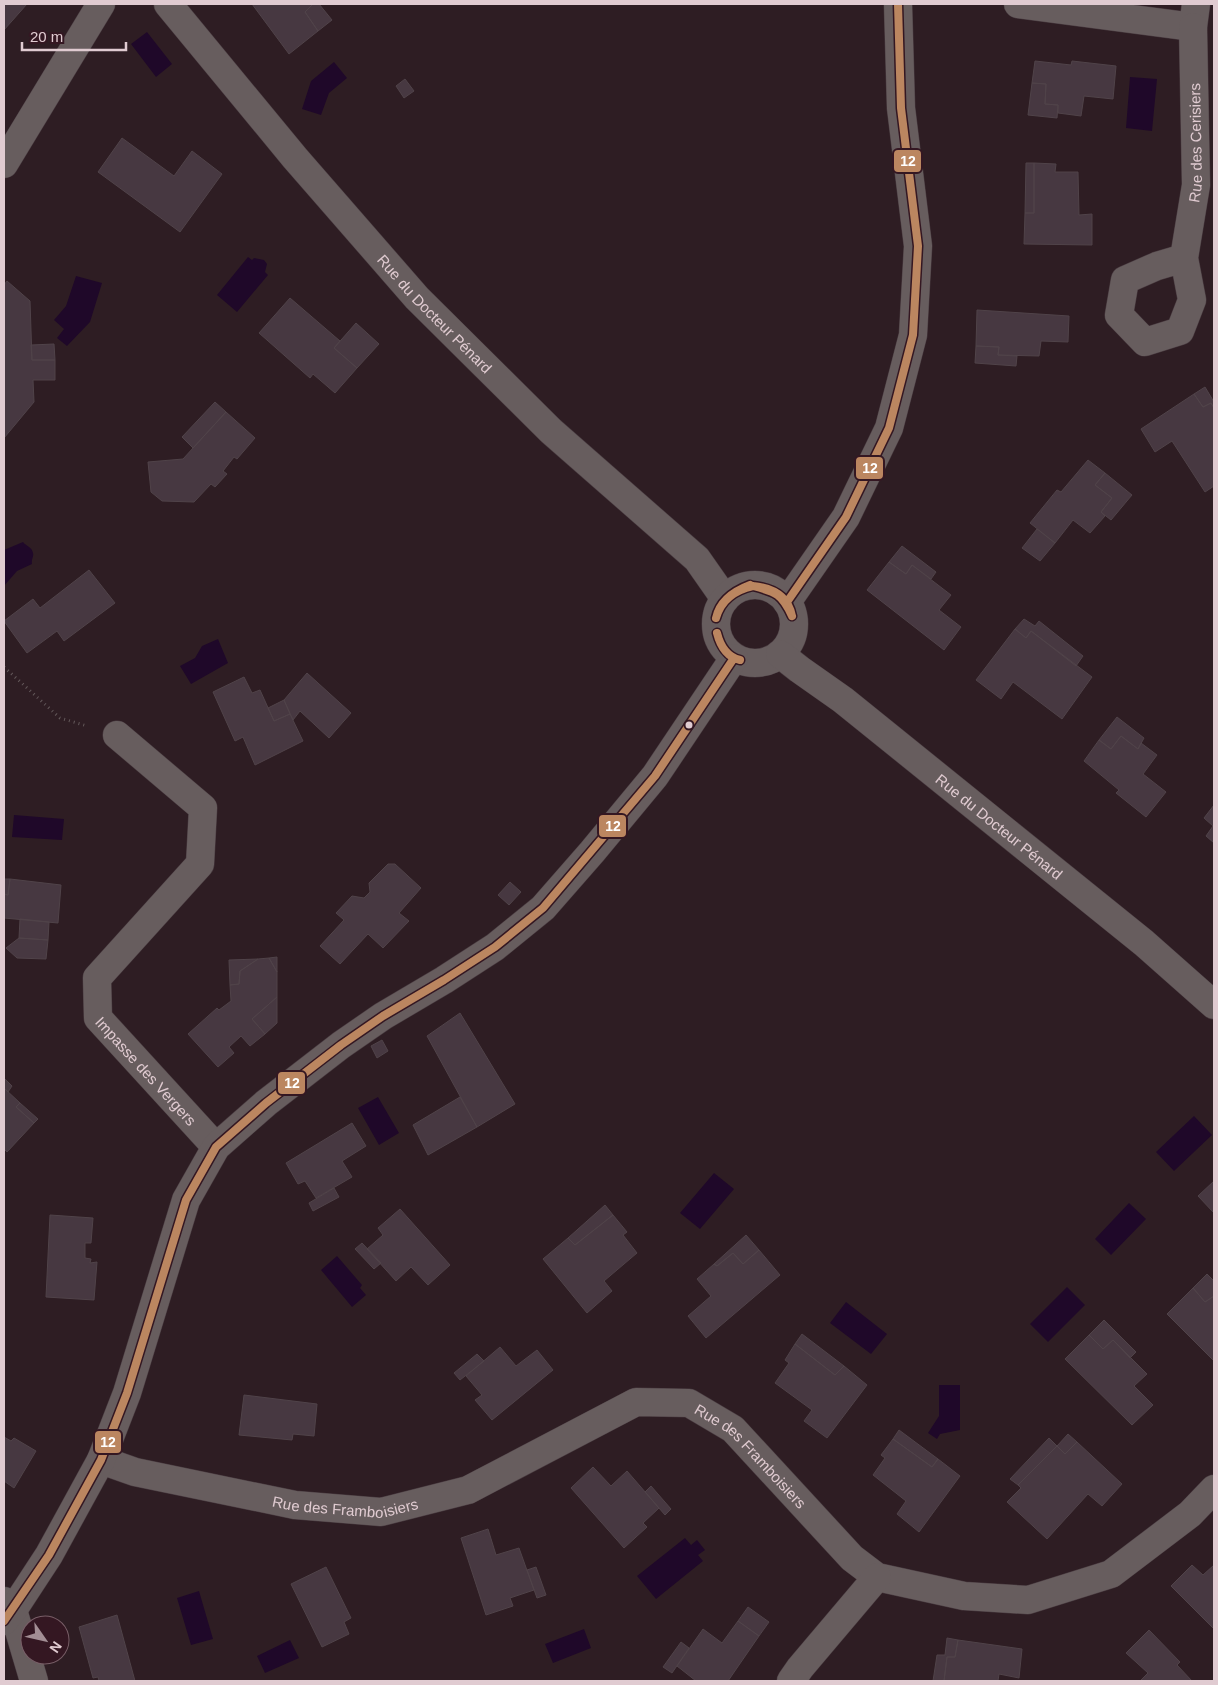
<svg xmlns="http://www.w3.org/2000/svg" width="1218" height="1685" font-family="Helvetica,sans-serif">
<rect width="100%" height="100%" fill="#2e1d23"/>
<path fill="#1f0829" d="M 147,32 L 172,64 L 156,77 L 131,44 Z
M 334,62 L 347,78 L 329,93 L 321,115 L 302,109 L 311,81 Z
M 1130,77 L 1157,79 L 1152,131 L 1126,128 Z
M 248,257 L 252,260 L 254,258 L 264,260 L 267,264 L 265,272 L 268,275 L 237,312 L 217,295 Z
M 76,276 L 102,283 L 90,322 L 67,346 L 57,338 L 64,329 L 54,320 L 66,306 Z
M 23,542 C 26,546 32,547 33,553 C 34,557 31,559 32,564 L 17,571 L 4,586 L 4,550 Z
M 218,639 L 228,663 L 191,684 L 180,666 L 195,658 L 202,646 Z
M 14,815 L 64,819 L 62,840 L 12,837 Z
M 378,1097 L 399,1133 L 379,1145 L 358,1108 Z
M 1194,1116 L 1212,1135 L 1174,1171 L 1156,1152 Z
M 714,1173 L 734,1189 L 700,1229 L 680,1213 Z
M 1129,1203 L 1146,1219 L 1111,1255 L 1095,1239 Z
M 337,1256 L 362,1285 L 360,1288 L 366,1295 L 352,1307 L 321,1270 Z
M 1067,1287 L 1085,1305 L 1048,1342 L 1030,1324 Z
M 846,1302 L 887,1334 L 871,1354 L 830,1323 Z
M 939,1385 L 960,1385 L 960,1430 L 940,1434 L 937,1439 L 928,1433 L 939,1416 Z
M 685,1538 L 691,1545 L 697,1540 L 705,1550 L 698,1555 L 703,1561 L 656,1599 L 637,1576 Z
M 199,1591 L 213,1639 L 191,1645 L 177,1598 Z
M 584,1629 L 591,1648 L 553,1663 L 545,1644 Z
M 290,1640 L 299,1658 L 265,1673 L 257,1656 Z"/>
<path fill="#473841" stroke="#504349" d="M 4,4 L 27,4 L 4,30 Z
M 252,4 L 311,4 L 312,5 L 305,12 L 318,31 L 289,54 Z
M 311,4 L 319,4 L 332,20 L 318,31 L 305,12 L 312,5 Z
M 1035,61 L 1071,65 L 1072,61 L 1116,66 L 1113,99 L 1084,96 L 1081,116 L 1058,113 L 1058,105 L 1045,104 L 1046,84 L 1032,83 Z
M 405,79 L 414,91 L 404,98 L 396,86 Z
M 1032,83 L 1046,84 L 1045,104 L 1058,105 L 1057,118 L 1028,115 Z
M 122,138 L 174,176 L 192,151 L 222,174 L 180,232 L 98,172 Z
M 1026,163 L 1034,163 L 1034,213 L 1025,213 Z
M 1034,163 L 1056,164 L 1055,172 L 1078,172 L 1079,215 L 1092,214 L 1092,245 L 1024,244 L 1025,213 L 1034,213 Z
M 7,281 L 30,301 L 32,360 L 55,360 L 55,380 L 33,380 L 34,402 L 4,438 L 4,285 Z
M 290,298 L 340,341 L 334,348 L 357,368 L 335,393 L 313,374 L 310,378 L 259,333 Z
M 977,310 L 1069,316 L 1068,342 L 1041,341 L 1039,356 L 998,355 L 999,347 L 976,346 Z
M 356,323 L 379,344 L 357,368 L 334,348 Z
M 54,344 L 55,360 L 32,360 L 31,345 Z
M 976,346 L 999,347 L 998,355 L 1017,356 L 1016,366 L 975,363 Z
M 1205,387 L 1214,402 L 1214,408 L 1211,403 L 1203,407 L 1194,394 Z
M 1194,394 L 1203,407 L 1211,403 L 1214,408 L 1214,486 L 1205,492 L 1172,441 L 1155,452 L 1141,429 Z
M 215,402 L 226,412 L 193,448 L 182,437 Z
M 226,412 L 255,438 L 237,459 L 234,457 L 223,471 L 227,474 L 215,487 L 211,484 L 194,502 L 162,501 L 151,492 L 148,462 L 183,459 Z
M 1088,460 L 1105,473 L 1095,485 L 1112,498 L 1101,512 L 1105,516 L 1090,533 L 1073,520 L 1055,543 L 1030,523 L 1057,490 L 1061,492 Z
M 1105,473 L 1132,495 L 1111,520 L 1101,512 L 1112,498 L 1095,485 Z
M 1037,529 L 1055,543 L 1040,561 L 1022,548 Z
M 902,546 L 936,572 L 931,579 L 912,565 L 906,574 L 889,562 Z
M 889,562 L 906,574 L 912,565 L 951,595 L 939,610 L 961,627 L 944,650 L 867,590 Z
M 89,570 L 115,603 L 64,641 L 57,631 L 27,653 L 4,621 L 33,599 L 40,608 Z
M 1024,619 L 1035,626 L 1039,621 L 1083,656 L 1076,666 L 1031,631 L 1026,638 L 1015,629 Z
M 1015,629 L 1026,638 L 1031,631 L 1092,677 L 1062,719 L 1013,682 L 1001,699 L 976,680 Z
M 307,673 L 351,713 L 329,738 L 300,711 L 293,720 L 284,700 Z
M 244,677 L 252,693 L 260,690 L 274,721 L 290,714 L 303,741 L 255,765 L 243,737 L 235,741 L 213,692 Z
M 284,700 L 290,714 L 274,721 L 268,708 Z
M 1117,717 L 1144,738 L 1138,749 L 1121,736 L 1111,749 L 1099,740 Z
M 1121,736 L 1138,749 L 1141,743 L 1157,755 L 1143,774 L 1166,792 L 1146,817 L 1116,793 L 1119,790 L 1084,761 L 1099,740 L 1111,749 Z
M 1214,805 L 1214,843 L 1206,836 L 1213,826 L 1204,818 Z
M 388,864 L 395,864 L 421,888 L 399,913 L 409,921 L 383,948 L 368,934 L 340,964 L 320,946 L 344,920 L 336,913 L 352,896 L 364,898 L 370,892 L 369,883 Z
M 4,879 L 10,879 L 8,895 L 4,894 Z
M 10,879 L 61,885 L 58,923 L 4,918 L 4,894 L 8,895 Z
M 510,882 L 521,892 L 509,905 L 498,895 Z
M 20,919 L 49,922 L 48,940 L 19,938 Z
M 19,938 L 48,940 L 46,959 L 17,958 L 6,948 Z
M 277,957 L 277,972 L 269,958 Z
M 269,958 L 277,972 L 277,997 L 252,1019 L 265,1034 L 250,1046 L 241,1036 L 229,1047 L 234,1053 L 218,1067 L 188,1034 L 217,1008 L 219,1010 L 231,1001 L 230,985 L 239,984 L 240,971 L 258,959 Z
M 258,959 L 240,971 L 239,984 L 230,985 L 229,960 Z
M 277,997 L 277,1023 L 265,1034 L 252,1019 Z
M 460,1013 L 515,1104 L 477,1127 L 427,1036 Z
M 382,1040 L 388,1051 L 377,1058 L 371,1046 Z
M 4,1078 L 12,1086 L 8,1092 L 4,1088 Z
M 4,1088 L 20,1103 L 16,1107 L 34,1123 L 7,1152 L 4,1149 Z
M 460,1097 L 477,1127 L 428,1155 L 413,1125 Z
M 20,1103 L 38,1119 L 34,1123 L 16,1107 Z
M 352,1123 L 366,1146 L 342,1161 L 352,1177 L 316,1198 L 305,1181 L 298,1184 L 286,1163 Z
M 1214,1181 L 1214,1213 L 1198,1196 Z
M 334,1188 L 339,1197 L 313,1211 L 309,1203 Z
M 605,1205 L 613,1215 L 575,1245 L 568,1238 Z
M 400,1209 L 450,1265 L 428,1285 L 411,1267 L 396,1281 L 367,1249 L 383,1235 L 378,1228 Z
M 50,1215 L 93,1218 L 91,1243 L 85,1243 L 85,1258 L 91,1259 L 90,1263 L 97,1262 L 94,1300 L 46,1297 Z
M 613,1215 L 627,1232 L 623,1235 L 637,1253 L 604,1281 L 612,1291 L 587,1313 L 543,1259 L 568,1238 L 575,1245 Z
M 746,1235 L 759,1250 L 743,1264 L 733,1253 L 717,1266 L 714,1264 Z
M 362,1243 L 381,1263 L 374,1269 L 355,1249 Z
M 759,1250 L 780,1275 L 706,1338 L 688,1316 L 711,1296 L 697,1279 L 714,1264 L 717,1266 L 733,1253 L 743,1264 Z
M 1207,1274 L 1214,1281 L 1214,1296 L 1205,1302 L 1193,1288 Z
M 1193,1288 L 1205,1302 L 1214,1296 L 1214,1361 L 1167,1314 Z
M 1104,1320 L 1136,1352 L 1130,1358 L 1113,1340 L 1103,1349 L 1089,1335 Z
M 802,1334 L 844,1366 L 835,1375 L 795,1344 Z
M 1089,1335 L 1103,1349 L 1113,1340 L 1147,1374 L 1134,1386 L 1153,1405 L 1132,1425 L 1065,1359 Z
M 795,1344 L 835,1375 L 844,1366 L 867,1385 L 827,1438 L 804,1421 L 812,1410 L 775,1383 L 789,1363 L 785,1360 Z
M 500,1347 L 516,1366 L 537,1350 L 553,1370 L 492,1420 L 475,1400 L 482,1395 L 466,1376 Z
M 477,1354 L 484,1361 L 460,1380 L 454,1373 Z
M 244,1395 L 317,1404 L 314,1436 L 293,1434 L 292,1440 L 239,1435 Z
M 899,1430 L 938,1459 L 932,1467 L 893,1439 Z
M 1068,1434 L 1077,1442 L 1065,1454 L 1057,1446 Z
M 4,1437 L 11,1441 L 14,1438 L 36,1451 L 14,1488 L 4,1481 Z
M 1049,1438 L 1057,1446 L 1018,1485 L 1010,1479 Z
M 893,1439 L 932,1467 L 938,1459 L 960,1476 L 919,1532 L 897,1514 L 906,1501 L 873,1475 L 885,1458 L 881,1455 Z
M 1077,1442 L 1122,1484 L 1102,1506 L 1088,1494 L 1047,1539 L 1007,1502 L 1021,1488 L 1018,1485 L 1057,1446 L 1065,1454 Z
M 593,1467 L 611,1486 L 627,1471 L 659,1508 L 643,1523 L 647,1527 L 624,1548 L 571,1488 Z
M 651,1486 L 671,1509 L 665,1515 L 645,1492 Z
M 488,1529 L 496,1555 L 519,1548 L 534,1590 L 510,1598 L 513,1606 L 486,1615 L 461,1538 Z
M 1192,1565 L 1203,1575 L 1214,1565 L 1214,1629 L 1171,1586 Z
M 326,1567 L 351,1618 L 344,1622 L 349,1634 L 322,1647 L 291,1584 Z
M 536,1567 L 546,1595 L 537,1598 L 527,1570 Z
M 748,1607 L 769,1622 L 759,1636 L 738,1621 Z
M 117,1615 L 135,1681 L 99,1681 L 98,1677 L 93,1678 L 79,1627 Z
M 738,1621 L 759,1636 L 728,1681 L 696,1681 L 677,1666 L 703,1629 L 722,1643 Z
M 1149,1630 L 1180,1662 L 1177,1665 L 1192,1681 L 1140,1681 L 1148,1673 L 1126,1653 Z
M 947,1638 L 958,1640 L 955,1657 L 947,1657 L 944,1681 L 933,1681 L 937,1655 L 945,1655 Z
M 958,1640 L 1022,1649 L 1019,1678 L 999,1674 L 998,1681 L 944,1681 L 947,1657 L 955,1657 Z
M 681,1642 L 689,1648 L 672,1673 L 663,1667 Z"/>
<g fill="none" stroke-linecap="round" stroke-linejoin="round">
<defs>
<g id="minor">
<path id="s1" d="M 168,4 L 295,158 L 417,298 L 551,431 L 697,559 L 725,599"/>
<path d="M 1018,4 L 1193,27 L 1196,4"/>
<path d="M 4,164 L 101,4"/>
<path id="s2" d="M 1184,258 L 1157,266 L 1125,280 L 1119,315 L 1145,342 L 1180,331 L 1192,300 L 1184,258 L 1196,185 L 1193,27"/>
<circle cx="755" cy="624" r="39"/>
<path d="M 787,602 L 846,517 L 889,428 L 913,335 L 918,246 L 901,108 L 898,4"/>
<path id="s3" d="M 780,654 L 799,669 L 843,700 L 1144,943 L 1214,1005"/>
<path id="s4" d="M 117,735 L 203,808 L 200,864 L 97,978 L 98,1018 L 216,1147"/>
<path id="s5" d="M 101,1460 L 135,1472 L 295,1505 L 381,1512 L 468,1490 L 636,1402 L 689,1403 L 733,1429 L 852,1558 L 877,1577 L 964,1596 L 1028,1600 L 1111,1574 L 1190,1514 L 1214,1489"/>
<path d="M 4,1601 L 13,1610 L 34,1681"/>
<path d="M 4,1621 L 13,1610 L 49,1555 L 101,1460 L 127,1393 L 186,1200 L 216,1147 L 266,1103 L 341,1045 L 383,1016 L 444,980 L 495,947 L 543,908 L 592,852 L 655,776 L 734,658"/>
<path d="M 791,1681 L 800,1668 L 877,1577"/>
</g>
</defs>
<use href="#minor" stroke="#493b40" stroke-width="29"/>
<path stroke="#63585a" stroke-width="3" stroke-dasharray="1 4" stroke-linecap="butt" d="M 4,667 L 60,718 L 87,726"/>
<use href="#minor" stroke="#675d5e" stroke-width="28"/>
<defs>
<path id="bus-1" d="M 753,586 C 772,588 788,596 792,616
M 753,586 C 776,592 782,594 792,616
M 787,602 L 846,517 L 889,428 L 913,335 L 918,246 L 901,108 L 898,4
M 716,618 C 720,600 734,591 750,585
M 716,618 C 721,600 735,590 753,586
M 717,633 C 720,645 727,657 740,660
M 4,1621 L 49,1555 L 101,1460 L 127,1393 L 186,1200 L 216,1147 L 266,1103 L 341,1045 L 383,1016 L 444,980 L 495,947 L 543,908 L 655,776 L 734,658"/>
</defs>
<use href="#bus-1" stroke="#341722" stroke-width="11"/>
<use href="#bus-1" stroke="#bb8660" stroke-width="8"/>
</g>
<circle fill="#e0cbd1" stroke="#341722" stroke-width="2" cx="689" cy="725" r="4.5"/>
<g text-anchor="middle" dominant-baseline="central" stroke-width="4" stroke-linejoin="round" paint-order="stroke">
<g font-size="15" fill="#e0cbd1" stroke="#341722">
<text stroke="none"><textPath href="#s2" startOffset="365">Rue des Cerisiers</textPath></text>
<text stroke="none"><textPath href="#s1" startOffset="409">Rue du Docteur Pénard</textPath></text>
<text stroke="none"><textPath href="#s3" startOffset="279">Rue du Docteur Pénard</textPath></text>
<text stroke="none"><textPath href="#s4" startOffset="434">Impasse des Vergers</textPath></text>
<text stroke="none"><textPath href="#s5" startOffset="700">Rue des Framboisiers</textPath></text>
<text stroke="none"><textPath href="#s5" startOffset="250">Rue des Framboisiers</textPath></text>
</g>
</g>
<g stroke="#341722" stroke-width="2">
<rect x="893" y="149" width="29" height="24" rx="5" fill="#bb8660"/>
<rect x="855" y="456" width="29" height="24" rx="5" fill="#bb8660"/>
<rect x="598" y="814" width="29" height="24" rx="5" fill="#bb8660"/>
<rect x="277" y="1071" width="29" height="24" rx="5" fill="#bb8660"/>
<rect x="94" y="1430" width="28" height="24" rx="5" fill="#bb8660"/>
</g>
<g font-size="14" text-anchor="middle" font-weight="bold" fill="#fff">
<text x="908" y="166">12</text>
<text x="870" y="473">12</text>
<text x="613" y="831">12</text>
<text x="292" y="1088">12</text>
<text x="108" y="1447">12</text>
</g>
<rect width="1218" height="1685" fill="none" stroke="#e0cbd1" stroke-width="10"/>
<g transform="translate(45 1640) rotate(124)"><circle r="24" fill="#341722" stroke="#795f68"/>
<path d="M0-4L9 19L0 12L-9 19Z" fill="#a28e94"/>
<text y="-8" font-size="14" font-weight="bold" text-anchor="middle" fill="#e0cbd1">N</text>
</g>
<path d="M22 42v8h104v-8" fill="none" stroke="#e0cbd1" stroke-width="2.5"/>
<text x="30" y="42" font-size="15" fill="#e0cbd1" stroke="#341722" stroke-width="4" paint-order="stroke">20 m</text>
</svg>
